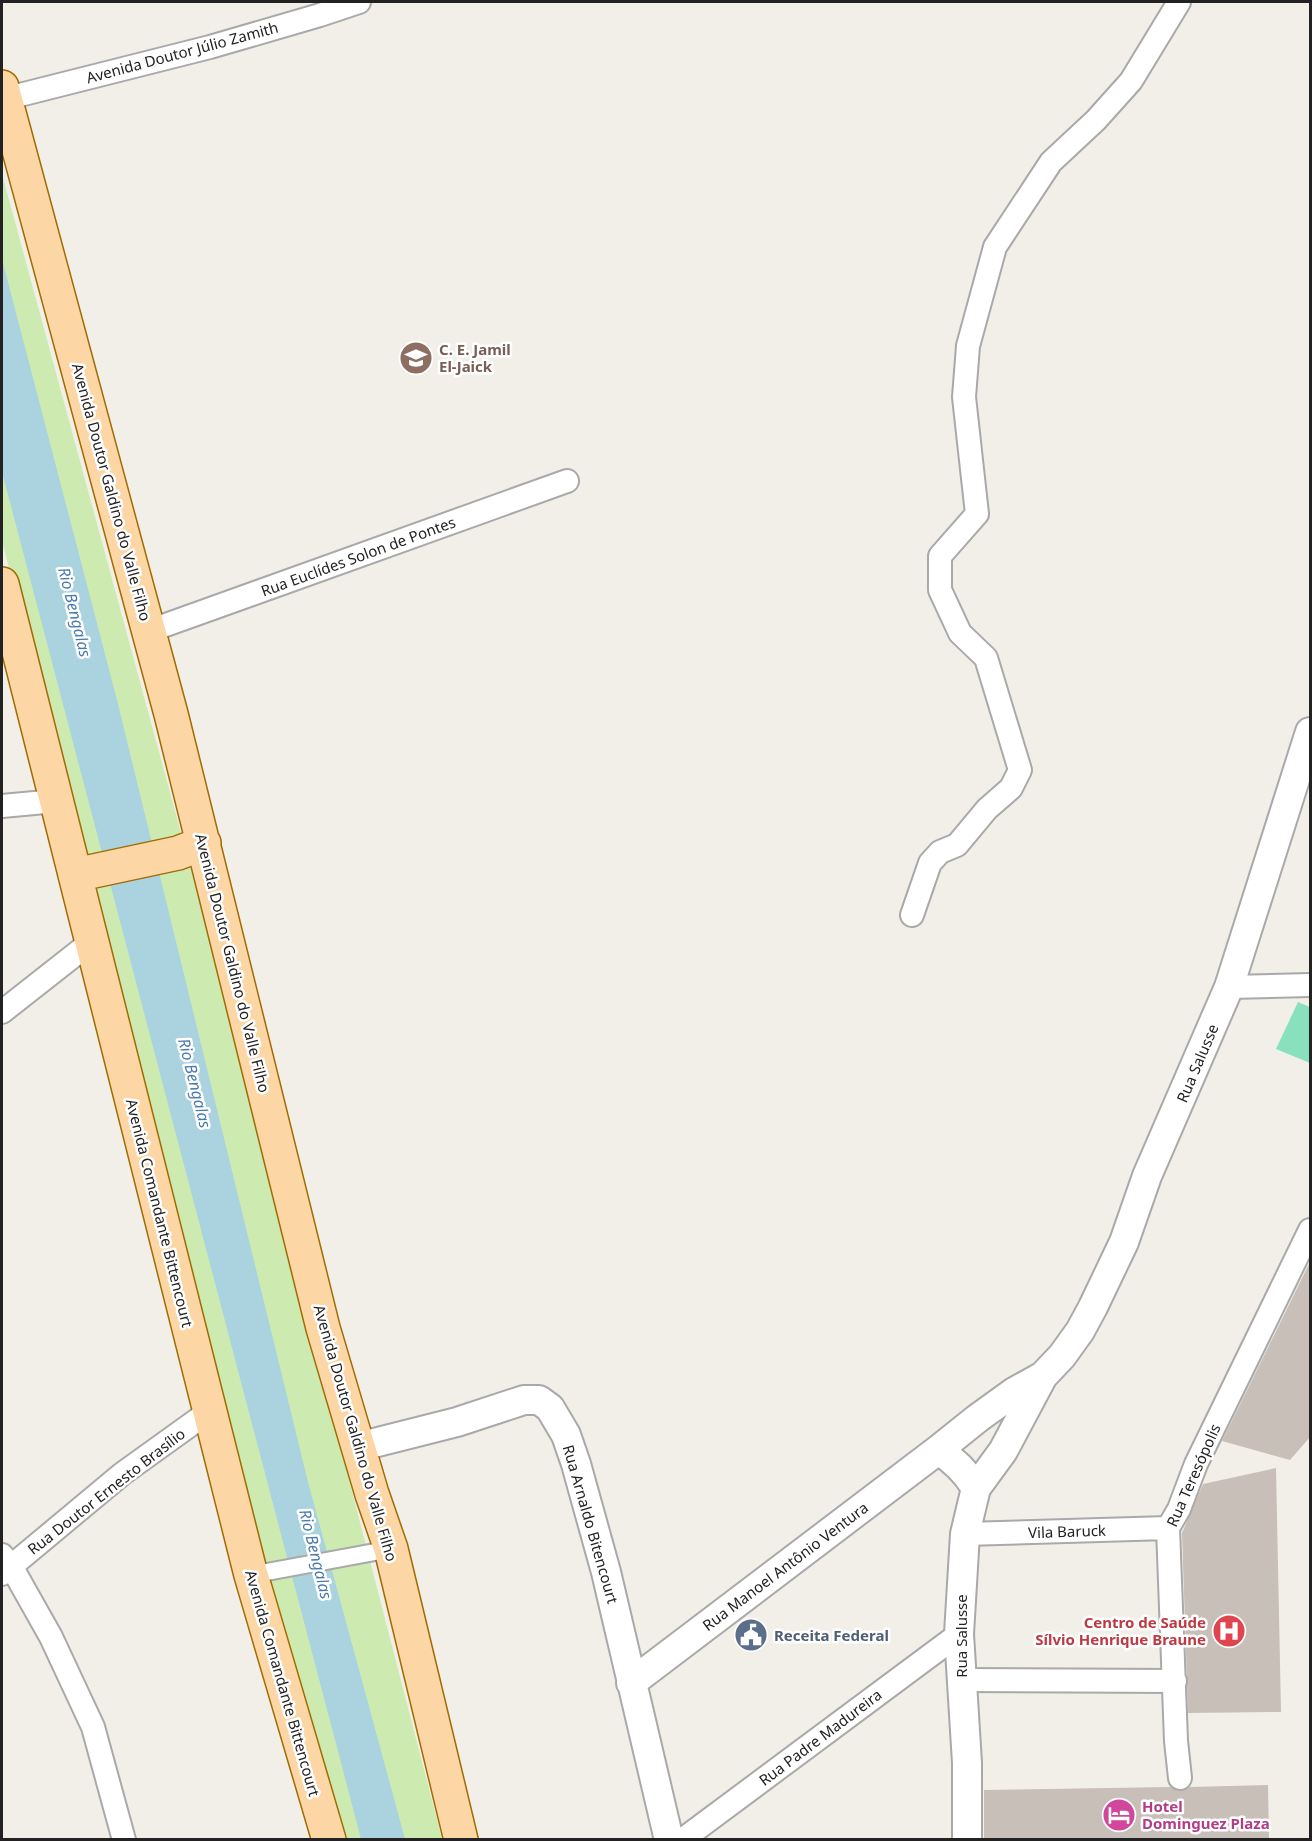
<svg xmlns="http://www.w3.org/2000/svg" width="1312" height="1841" font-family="'Noto Sans',sans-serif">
<rect width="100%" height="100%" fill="#f2efe9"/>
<path fill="#cdebb0" d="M 2,174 L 193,877 L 442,1839 L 338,1839 L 273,1598 L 2,541 Z"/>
<path fill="#88e0be" d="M 1298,1002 L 1310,1007 L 1310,1063 L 1276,1049 Z"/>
<path fill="#aad3df" d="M 2,259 L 117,700 L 308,1482 L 405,1839 L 361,1839 L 2,472 Z"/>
<path fill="#c7bfb8" d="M 1311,1260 L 1311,1436 L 1290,1460 L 1222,1441 Z
M 1276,1468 L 1281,1712 L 1188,1713 L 1182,1533 L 1203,1484 Z
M 1268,1785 L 1269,1839 L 984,1839 L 984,1790 L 1170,1787 L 1181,1791 L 1190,1787 Z"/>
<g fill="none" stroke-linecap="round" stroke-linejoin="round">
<defs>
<path id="pedestrian" d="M 251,1575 L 391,1549"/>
<path id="minor" d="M 4,99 L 210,47 L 320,15 L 359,2
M 149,631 L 567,481
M 2,806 L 56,801
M 912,915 L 930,863 L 940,852 L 957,845 L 987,809 L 1011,788 L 1020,770 L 986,658 L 960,633 L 940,590 L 940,556 L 977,514 L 964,397 L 968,346 L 995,247 L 1051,162 L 1096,120 L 1131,81 L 1179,2
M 1229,987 L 1310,985
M 2,1012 L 91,942
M 965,1534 L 1168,1528
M 2,1555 L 11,1566 L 51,1637 L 93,1727 L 124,1840
M 2,1574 L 122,1474 L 211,1410
M 960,1680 L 1175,1681
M 1180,1778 L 1176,1741 L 1168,1528 L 1179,1509 L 1196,1464 L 1310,1230
M 682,1840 L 959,1634"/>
<path id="tertiary" d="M 358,1447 L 457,1422 L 524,1400 L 539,1400 L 550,1408 L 566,1435 L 576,1464 L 606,1572 L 669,1840
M 938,1450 C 954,1460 966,1472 976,1488 L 965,1534 L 959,1634 L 967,1763 L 967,1840
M 976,1488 L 1003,1451 L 1043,1376
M 631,1683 L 938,1450 L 978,1418 L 1014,1392 L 1043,1376 L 1062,1356 L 1080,1331 L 1093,1307 L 1124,1242 L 1147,1176 L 1229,987 L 1310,732"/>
<path id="primary" d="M 2,87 L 171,714 L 323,1328 L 372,1494 L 391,1549 L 461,1840
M 2,584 L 251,1575 L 329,1840
M 75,875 L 178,853 L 204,843"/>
</defs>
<use href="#pedestrian" stroke="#a9a9a9" stroke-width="20"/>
<use href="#minor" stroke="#a9a9a9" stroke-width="26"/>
<use href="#tertiary" stroke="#a9a9a9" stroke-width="32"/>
<use href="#primary" stroke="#a06b00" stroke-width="36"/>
<use href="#pedestrian" stroke="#fff" stroke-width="16"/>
<use href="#minor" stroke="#fff" stroke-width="22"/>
<use href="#tertiary" stroke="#fff" stroke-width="28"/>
<use href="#primary" stroke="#fcd6a4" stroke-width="33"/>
</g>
<defs>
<symbol id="school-disc" viewBox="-11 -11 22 22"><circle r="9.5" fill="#8d6e63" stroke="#fff"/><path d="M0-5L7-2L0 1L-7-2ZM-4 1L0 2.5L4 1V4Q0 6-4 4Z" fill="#fff"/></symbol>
<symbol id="hospital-disc" viewBox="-11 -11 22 22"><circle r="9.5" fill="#e0444e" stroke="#fff"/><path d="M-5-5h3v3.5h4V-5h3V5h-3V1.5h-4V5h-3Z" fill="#fff"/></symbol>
<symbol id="civic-disc" viewBox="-11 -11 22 22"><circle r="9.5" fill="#5c6f8a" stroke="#fff"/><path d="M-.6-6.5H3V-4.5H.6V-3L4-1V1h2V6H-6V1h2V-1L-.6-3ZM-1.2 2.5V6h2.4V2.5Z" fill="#fff"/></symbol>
<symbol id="hotel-disc" viewBox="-11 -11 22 22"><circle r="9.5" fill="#d1479c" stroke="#fff"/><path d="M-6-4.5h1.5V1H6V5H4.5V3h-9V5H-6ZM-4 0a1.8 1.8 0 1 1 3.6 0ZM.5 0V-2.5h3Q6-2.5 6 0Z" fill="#fff"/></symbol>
</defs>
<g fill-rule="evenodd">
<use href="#school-disc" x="397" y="339" width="38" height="38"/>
<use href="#hospital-disc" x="1210" y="1612" width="38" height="38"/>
<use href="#civic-disc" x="732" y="1616" width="38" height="38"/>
<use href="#hotel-disc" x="1100" y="1796" width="38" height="38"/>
</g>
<g text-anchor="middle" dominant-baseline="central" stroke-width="5" stroke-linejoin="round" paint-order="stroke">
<g font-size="15" fill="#222" stroke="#fff">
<text transform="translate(182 52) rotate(-15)">Avenida Doutor Júlio Zamith</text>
<text transform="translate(112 492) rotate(75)">Avenida Doutor Galdino do Valle Filho</text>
<text transform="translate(358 556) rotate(-20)">Rua Euclídes Solon de Pontes</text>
<text transform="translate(233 963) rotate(76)">Avenida Doutor Galdino do Valle Filho</text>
<text transform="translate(1197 1063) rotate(-67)">Rua Salusse</text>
<text transform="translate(160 1213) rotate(76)">Avenida Comandante Bittencourt</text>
<text transform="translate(356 1433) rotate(74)">Avenida Doutor Galdino do Valle Filho</text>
<text transform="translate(1193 1475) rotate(-66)">Rua Teresópolis</text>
<text transform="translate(106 1491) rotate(-38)">Rua Doutor Ernesto Brasílio</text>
<text transform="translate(591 1524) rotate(74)">Rua Arnaldo Bitencourt</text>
<text transform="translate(1067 1531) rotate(-2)">Vila Baruck</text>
<text transform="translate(785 1566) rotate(-37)">Rua Manoel Antônio Ventura</text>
<text transform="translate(961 1636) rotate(-90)">Rua Salusse</text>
<text transform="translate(283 1683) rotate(74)">Avenida Comandante Bittencourt</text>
<text transform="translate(820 1737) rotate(-37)">Rua Padre Madureira</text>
</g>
<g font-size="15" font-weight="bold" fill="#785e54" stroke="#fff" text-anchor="start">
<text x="439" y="349">C. E. Jamil<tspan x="439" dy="17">El-Jaick</tspan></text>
</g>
<g font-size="15" font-weight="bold" fill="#be3a42" stroke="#fff" text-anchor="end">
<text x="1206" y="1622">Centro de Saúde<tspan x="1206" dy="17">Sílvio Henrique Braune</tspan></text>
</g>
<g font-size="15" font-weight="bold" fill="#4e5e75" stroke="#fff" text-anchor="start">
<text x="774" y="1635">Receita Federal</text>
</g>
<g font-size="15" font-weight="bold" fill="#b23c85" stroke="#fff" text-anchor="start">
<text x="1142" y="1806">Hotel<tspan x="1142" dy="17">Dominguez Plaza</tspan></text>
</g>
<g font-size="16" font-style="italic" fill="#4a7aab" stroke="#fff">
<text transform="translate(75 612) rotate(76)">Rio Bengalas</text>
<text transform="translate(195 1083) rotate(76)">Rio Bengalas</text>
<text transform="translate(316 1554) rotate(76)">Rio Bengalas</text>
</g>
</g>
<rect width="1312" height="1841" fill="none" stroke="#222222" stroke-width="6"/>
</svg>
